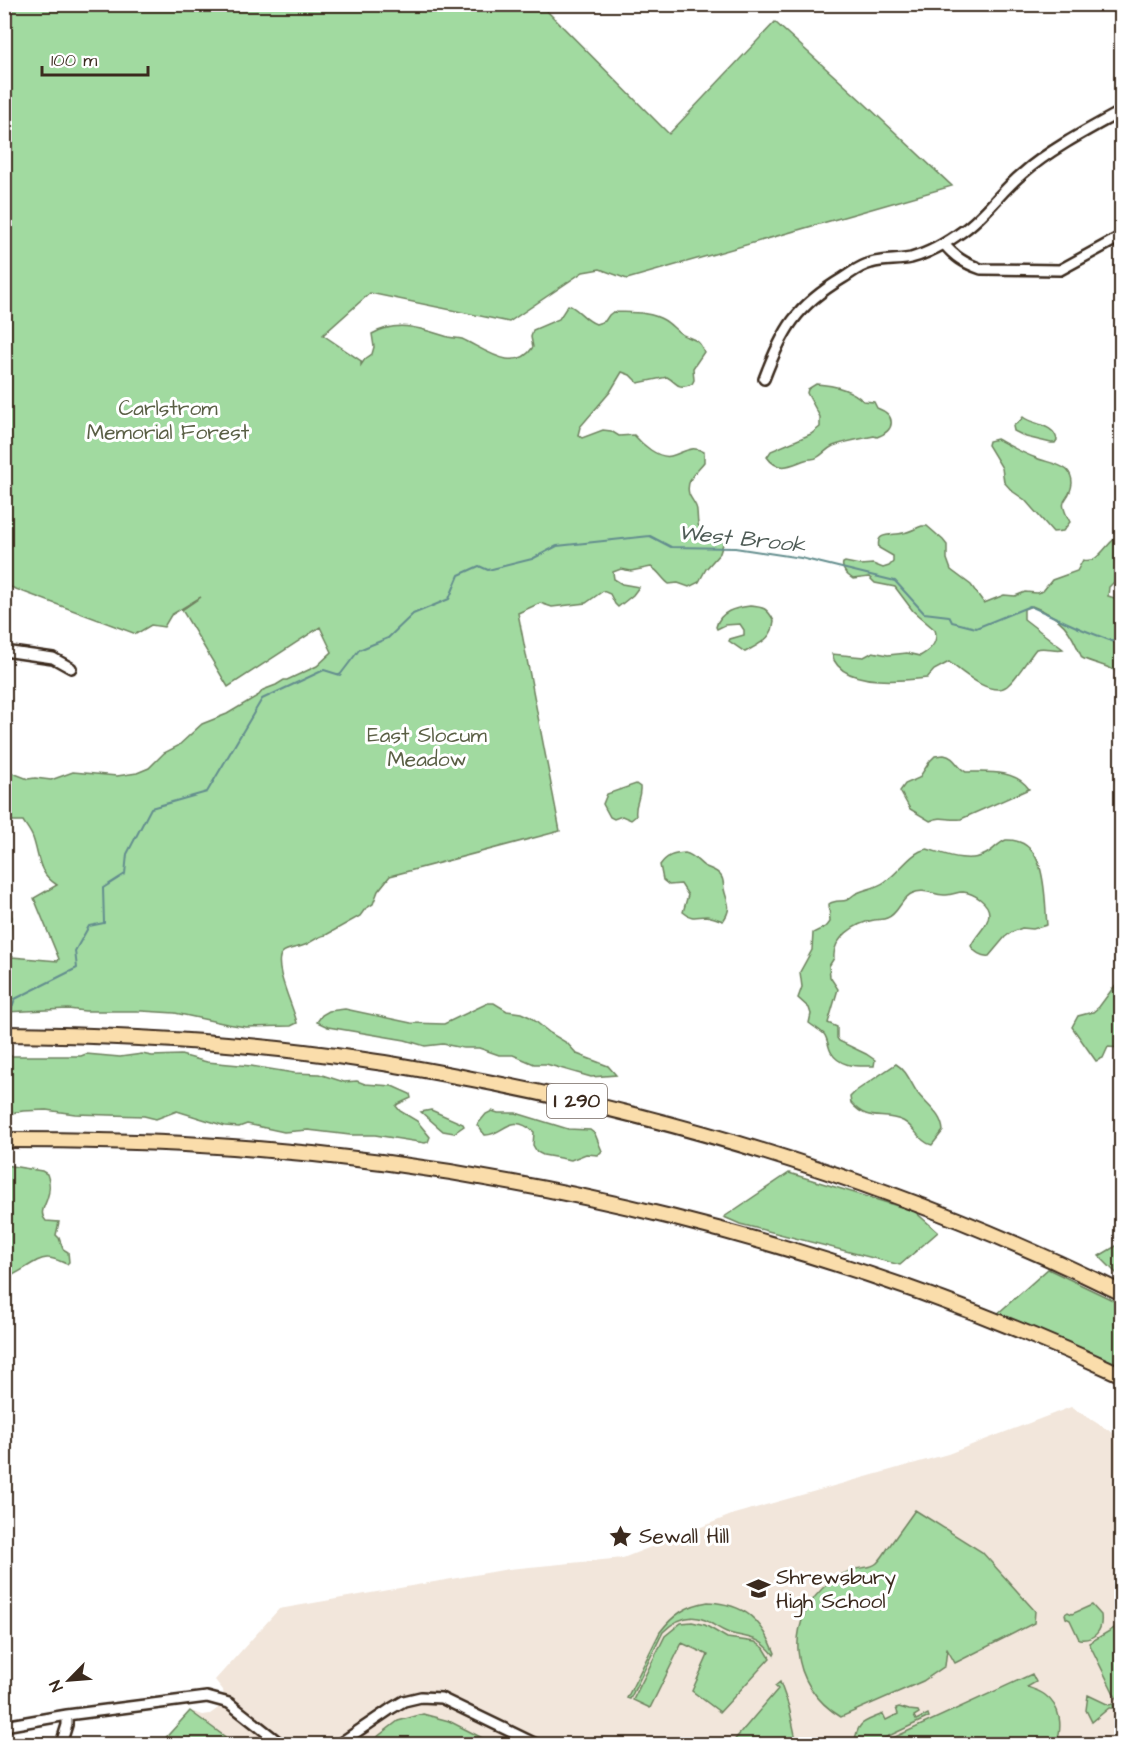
<svg xmlns="http://www.w3.org/2000/svg" width="1126" height="1749" font-family="'Architects Daughter',sans-serif">
<rect width="100%" height="100%" fill="#fff"/>
<filter id="ink" filterUnits="userSpaceOnUse"><feTurbulence type="fractalNoise" baseFrequency=".0167" numOctaves="2"/><feDisplacementMap in="SourceGraphic" scale="12" xChannelSelector="R" yChannelSelector="G"/><feConvolveMatrix kernelMatrix="1 2 1 2 8 2 1 2 1" color-interpolation-filters="sRGB"/></filter>
<g filter="url(#ink)">
<path fill="#f2e6db" d="M 1071,1407 L 1121,1438 L 1121,1744 L 235,1744 L 190,1711 L 203,1715 L 210,1714 L 221,1706 L 224,1698 L 223,1690 L 215,1680 L 279,1609 L 509,1569 L 623,1558 L 734,1514 L 948,1454 Z"/>
<path fill="#a1daa0" stroke="#6e825f" stroke-width="1.5" d="M 5,4 L 541,5 L 669,134 L 775,22 L 864,103 L 952,186 L 627,279 L 600,269 L 583,272 L 509,322 L 370,293 L 323,335 L 361,361 L 361,365 L 365,359 L 372,354 L 374,347 L 372,334 C 398,319 422,329 448,337 C 453,338 458,338 462,339 C 483,348 515,375 533,347 L 531,337 L 533,330 L 559,319 L 568,305 C 577,307 584,320 596,324 L 605,321 L 609,315 L 613,312 C 629,313 650,311 664,320 C 671,324 676,331 683,335 C 694,340 699,339 704,352 L 693,368 L 694,380 L 692,384 C 676,390 678,383 667,377 L 638,383 L 630,375 L 622,372 L 610,392 L 580,427 L 578,435 L 582,438 L 603,430 L 611,431 L 619,436 L 634,435 C 642,444 658,459 671,456 C 683,453 691,444 704,452 L 704,462 C 697,471 685,480 689,494 C 691,500 697,504 697,511 C 698,518 696,527 703,532 C 710,537 718,534 724,541 L 720,553 L 706,569 L 699,582 L 689,587 L 678,583 L 669,584 C 662,579 659,571 651,567 L 631,571 L 621,569 L 613,572 L 614,579 L 622,584 L 639,587 L 633,595 L 618,607 L 615,604 L 610,594 L 603,591 L 586,603 L 552,607 L 540,603 L 518,613 L 560,831 L 390,876 L 378,891 L 373,904 L 365,909 L 360,916 L 326,935 C 318,936 312,942 305,945 C 298,948 287,948 282,953 C 272,965 294,1008 297,1023 L 291,1026 L 246,1027 L 227,1024 L 175,1013 L 142,1011 L 85,1011 L 68,1009 L 5,1012 L 5,900 L 12,917 L 8,947 L 12,957 L 58,961 L 59,959 L 34,898 L 57,885 C 37,872 40,858 33,838 C 31,832 26,826 23,821 L 8,821 L 5,824 L 5,770 L 28,779 L 35,778 L 51,780 L 73,772 L 117,776 L 137,773 L 149,768 L 164,753 L 178,746 L 202,724 L 227,714 L 259,695 L 263,690 L 276,685 L 284,680 L 287,680 L 317,666 L 332,652 L 320,627 L 228,687 L 182,610 L 201,597 L 171,615 L 164,627 L 151,625 L 136,634 L 5,585 Z
M 816,384 C 833,385 851,389 863,401 L 874,402 L 877,408 C 896,415 896,430 877,437 L 874,436 C 861,439 846,441 833,446 C 827,449 824,453 818,457 C 814,460 810,458 805,460 C 791,465 778,473 767,457 L 771,451 L 811,434 L 820,427 L 820,417 L 807,393 L 808,389 Z
M 1023,417 C 1033,425 1054,424 1057,440 L 1055,443 L 1051,443 L 1026,437 L 1014,431 L 1013,426 L 1020,421 Z
M 997,439 C 1010,446 1022,453 1036,458 C 1045,462 1059,463 1067,470 C 1070,473 1072,478 1072,483 C 1070,505 1055,494 1070,522 L 1063,531 L 1053,532 L 1025,500 L 1012,491 L 1004,482 L 1002,468 L 988,445 L 989,441 Z
M 922,526 L 927,526 L 943,540 L 947,545 L 947,559 L 951,570 L 971,585 L 984,603 L 1004,595 L 1015,596 L 1025,592 L 1037,593 L 1043,591 L 1052,580 L 1077,571 L 1083,560 C 1100,565 1107,539 1121,535 L 1121,575 L 1109,587 L 1108,596 L 1121,600 L 1121,674 C 1110,666 1095,664 1082,658 C 1070,629 1063,618 1032,606 L 1024,609 L 1024,619 L 1063,649 C 1054,651 1045,646 1036,649 C 1027,660 1017,678 1007,686 C 991,698 961,671 949,662 L 934,670 L 927,678 C 902,681 839,687 832,654 L 864,657 L 873,652 L 888,655 L 907,653 L 920,656 C 929,651 939,642 935,630 L 913,611 L 895,587 L 875,583 L 869,577 L 853,579 C 847,575 841,570 843,563 L 845,562 L 860,565 L 873,564 L 883,568 L 889,566 L 893,562 L 893,556 L 879,548 C 875,531 893,536 903,533 C 910,532 916,528 922,526 Z
M 750,606 C 764,607 767,608 774,621 C 773,625 773,629 771,632 C 767,641 754,647 745,652 L 729,641 L 730,639 L 744,635 L 744,630 L 740,624 L 725,625 L 717,629 L 716,627 C 720,611 735,608 750,606 Z
M 944,755 C 956,757 956,767 966,772 C 987,772 1015,769 1029,789 L 961,819 C 947,821 944,815 930,821 L 910,809 L 900,791 L 905,784 L 919,778 L 930,761 L 935,756 Z
M 636,784 L 640,787 C 641,799 634,803 636,816 L 631,820 L 622,816 L 614,819 L 610,817 L 603,804 L 607,794 Z
M 1006,840 C 1048,838 1044,897 1047,925 L 1033,929 L 1022,928 L 1012,932 L 1005,937 L 989,956 C 982,957 974,952 971,946 C 976,934 988,927 989,914 C 989,903 974,893 963,892 C 957,892 951,895 944,895 C 933,895 924,888 913,893 C 901,897 899,914 887,918 C 883,920 879,919 874,920 C 856,923 832,938 834,958 L 829,966 L 830,977 L 838,989 L 828,1023 L 837,1027 L 837,1038 L 839,1041 L 866,1054 L 875,1060 L 874,1066 C 858,1066 840,1068 831,1052 C 828,1047 828,1039 824,1034 C 820,1030 814,1027 809,1023 L 811,1014 L 809,1008 L 798,998 L 802,987 L 800,972 L 812,950 L 813,933 L 827,926 L 830,922 L 829,904 C 835,900 841,902 847,900 C 850,898 852,896 855,894 C 865,889 877,888 886,881 C 900,872 910,852 927,849 C 945,854 968,864 986,854 C 994,850 998,843 1006,840 Z
M 685,853 C 694,855 697,861 704,866 C 710,869 717,870 721,876 C 724,880 723,884 724,889 C 727,903 733,907 723,921 C 718,919 712,917 707,916 C 697,916 692,920 683,912 L 688,895 L 681,884 L 669,885 L 663,880 L 660,865 C 667,855 673,854 685,853 Z
M 1121,982 L 1121,1048 L 1108,1047 L 1103,1058 L 1096,1061 L 1072,1027 L 1078,1016 L 1093,1012 L 1099,1007 L 1113,988 Z
M 488,1003 L 494,1003 L 507,1011 L 521,1013 L 530,1017 L 550,1033 L 567,1043 L 577,1054 L 608,1066 L 616,1075 L 591,1077 L 546,1064 L 534,1064 L 513,1055 L 499,1055 L 479,1048 L 463,1048 L 443,1044 L 425,1046 L 405,1040 L 328,1027 L 317,1022 L 322,1015 L 329,1011 L 345,1009 L 411,1023 L 444,1024 Z
M 86,1054 L 120,1057 L 142,1054 L 152,1056 L 181,1055 L 207,1062 L 251,1066 L 294,1073 L 319,1074 L 344,1082 L 357,1081 L 365,1084 L 392,1086 L 410,1094 L 411,1098 L 398,1104 L 396,1106 L 400,1111 L 417,1121 L 430,1137 L 428,1142 L 425,1143 L 375,1135 L 350,1135 L 308,1130 L 284,1132 L 247,1124 L 239,1127 L 225,1126 L 177,1111 L 156,1119 L 144,1116 L 75,1114 L 46,1110 L 23,1111 L 5,1114 L 5,1056 L 81,1056 Z
M 896,1064 C 908,1071 911,1085 919,1095 C 929,1107 942,1115 943,1131 L 932,1145 C 919,1142 915,1127 903,1121 C 883,1111 869,1124 851,1103 L 850,1097 L 856,1091 Z
M 431,1110 L 463,1124 L 464,1126 L 454,1133 L 443,1131 L 421,1112 Z
M 492,1111 L 498,1113 L 516,1113 L 568,1129 L 590,1130 L 595,1134 L 602,1151 L 598,1155 L 586,1154 L 571,1160 L 543,1155 L 537,1152 L 533,1145 L 534,1132 C 510,1111 503,1136 485,1135 L 477,1125 L 486,1114 Z
M 5,1165 L 42,1171 L 47,1174 C 50,1181 50,1191 47,1199 C 44,1208 39,1213 46,1221 L 59,1222 L 56,1235 L 59,1238 L 63,1249 L 68,1252 L 69,1262 L 67,1264 C 61,1262 55,1258 48,1258 C 36,1257 19,1275 5,1278 Z
M 789,1173 L 914,1211 L 938,1232 L 900,1265 L 740,1224 L 724,1217 Z
M 1121,1243 L 1121,1278 L 1099,1256 Z
M 1048,1269 L 1121,1304 L 1121,1367 L 996,1315 Z
M 915,1510 L 982,1552 L 1035,1611 L 1034,1623 L 955,1663 L 947,1649 L 945,1666 L 923,1681 L 841,1717 C 789,1686 782,1619 831,1581 C 837,1576 847,1572 856,1569 C 862,1567 872,1568 877,1563 C 881,1559 885,1553 888,1548 C 897,1535 906,1523 915,1510 Z
M 708,1602 C 745,1604 762,1620 775,1653 L 774,1655 C 759,1636 751,1639 729,1633 C 720,1630 713,1624 705,1620 C 689,1613 674,1621 663,1632 L 630,1699 L 627,1698 L 660,1632 C 673,1615 687,1605 708,1602 Z
M 1092,1605 L 1101,1615 C 1103,1630 1095,1641 1079,1639 L 1070,1620 L 1066,1618 L 1065,1614 L 1068,1612 L 1072,1614 Z
M 692,1622 L 705,1625 L 727,1638 L 755,1642 L 764,1648 L 770,1658 L 720,1712 L 692,1691 L 708,1655 L 682,1643 L 650,1708 L 633,1700 L 665,1636 L 681,1623 Z
M 1121,1624 L 1121,1708 L 1089,1643 Z
M 1032,1674 L 1036,1682 L 1027,1687 C 1033,1689 1040,1691 1045,1695 C 1061,1707 1063,1727 1056,1744 L 880,1744 Z
M 780,1682 L 789,1707 L 797,1744 L 731,1744 L 778,1689 L 775,1686 Z
M 1088,1695 L 1109,1705 L 1113,1704 L 1114,1708 L 1109,1708 L 1092,1722 L 1086,1710 Z
M 899,1707 L 909,1710 L 918,1711 L 919,1713 L 914,1716 L 916,1720 L 928,1714 L 929,1717 L 874,1743 L 874,1744 L 854,1744 C 858,1721 862,1723 883,1714 L 886,1720 L 898,1714 L 896,1708 Z
M 190,1711 L 235,1744 L 160,1744 Z
M 423,1714 L 449,1721 L 494,1744 L 368,1744 L 398,1721 Z"/>
<g fill="none" stroke-linecap="round" stroke-linejoin="round">
<path stroke="#648e8e" stroke-width="2" d="M 4,1012 L 10,1013 L 15,999 L 77,968 L 75,951 L 89,926 L 104,923 L 103,888 L 125,874 L 127,854 L 151,808 L 207,792 L 262,699 L 324,670 L 340,675 L 359,650 L 388,638 L 413,614 L 449,599 L 459,575 L 479,566 L 488,570 L 532,559 L 557,546 L 650,536 L 671,547 L 735,548 L 801,558 L 895,581 L 924,613 L 949,616 L 952,622 L 976,628 L 1030,606 L 1081,629 L 1122,645"/>
<defs>
<path id="minor" d="M 944,244 C 955,257 964,263 981,269 L 1060,270 L 1122,236
M 764,379 C 783,329 796,306 843,278 C 851,273 861,265 871,263 C 884,259 898,261 911,258 C 930,253 948,242 963,231 C 986,215 1001,191 1022,174 C 1049,150 1089,129 1122,111
M 4,651 L 53,658 L 71,668
M 4,1726 L 67,1715 L 207,1697 L 229,1703 L 281,1744
M 61,1744 L 67,1725 L 67,1715
M 339,1744 L 392,1708 L 404,1701 L 421,1697 L 441,1698 L 536,1744"/>
<path id="highway" d="M 4,1034 C 124,1035 245,1042 364,1060 C 400,1065 436,1072 472,1079 C 697,1122 916,1192 1122,1293
M 4,1140 C 70,1140 136,1141 201,1145 C 512,1163 839,1243 1122,1375"/>
</defs>
<use href="#minor" stroke="#3b2a1e" stroke-width="14"/>
<use href="#highway" stroke="#3b2a1e" stroke-width="18"/>
<use href="#minor" stroke="#fff" stroke-width="9"/>
<use href="#highway" stroke="#faddab" stroke-width="14"/>
</g>
</g>
<defs>
<symbol id="sight-bare" viewBox="-9 -9 18 18"><path d="M0-6L1.8-2.2L6-1.7L2.9 1.2L3.7 5.4L0 3.3L-3.7 5.4L-2.9 1.2L-6-1.7L-1.8-2.2Z" fill="#3b2a1e" stroke="#fff" stroke-width="2.5" paint-order="stroke"/></symbol>
<symbol id="school-bare" viewBox="-9 -9 18 18"><path d="M0-5L7-2L0 1L-7-2ZM-4 1L0 2.5L4 1V4Q0 6-4 4Z" fill="#3b2a1e" stroke="#fff" stroke-width="2.5" paint-order="stroke"/></symbol>
</defs>
<g fill-rule="evenodd">
<use href="#sight-bare" x="604" y="1520" width="33" height="33"/>
<use href="#school-bare" x="742" y="1572" width="33" height="33"/>
</g>
<g text-anchor="middle" dominant-baseline="central" stroke-width="6" stroke-linejoin="round" paint-order="stroke">
<rect fill="#fff" stroke="#766a62" stroke-width="1.5" x="547" y="1084" width="60" height="34" rx="4.5"/>
<g font-size="20" font-weight="bold" fill="#3b2a1e">
<text x="577" y="1101">I 290</text>
</g>
<g font-size="21" fill="#5a5f45" stroke="#fff">
<text x="168" y="408">Carlstrom<tspan x="168" dy="24">Memorial Forest</tspan></text>
<text x="427" y="735">East Slocum<tspan x="427" dy="24">Meadow</tspan></text>
</g>
<g font-size="21" fill="#3b2a1e" stroke="#fff" text-anchor="start">
<text x="639" y="1536">Sewall Hill</text>
<text x="776" y="1577">Shrewsbury<tspan x="776" dy="24">High School</tspan></text>
</g>
<g font-size="22" font-style="italic" fill="#4f5c56" stroke="#fff">
<text transform="translate(742 539) rotate(6)">West Brook</text>
</g>
</g>
<rect width="1126" height="1749" fill="none" stroke="#fff" stroke-width="24"/>
<rect x="12" y="12" width="1102" height="1725" fill="none" stroke="#3b2a1e" stroke-width="2" filter="url(#ink)"/>
<g transform="translate(69 1680) rotate(245)" stroke="#ffffff" stroke-width="4.5" paint-order="stroke">
<path d="M0-4.5L10 22L0 15L-10 22Z" fill="#3b2a1e"/>
<text y="-9" font-size="16" font-weight="bold" text-anchor="middle" fill="#3b2a1e">N</text>
</g>
<path d="M42 66v9h106v-9" fill="none" stroke="#3b2a1e" stroke-width="3"/>
<text x="51" y="66" font-size="18" fill="#3b2a1e" stroke="#ffffff" stroke-width="4.5" paint-order="stroke">100 m</text>
</svg>
